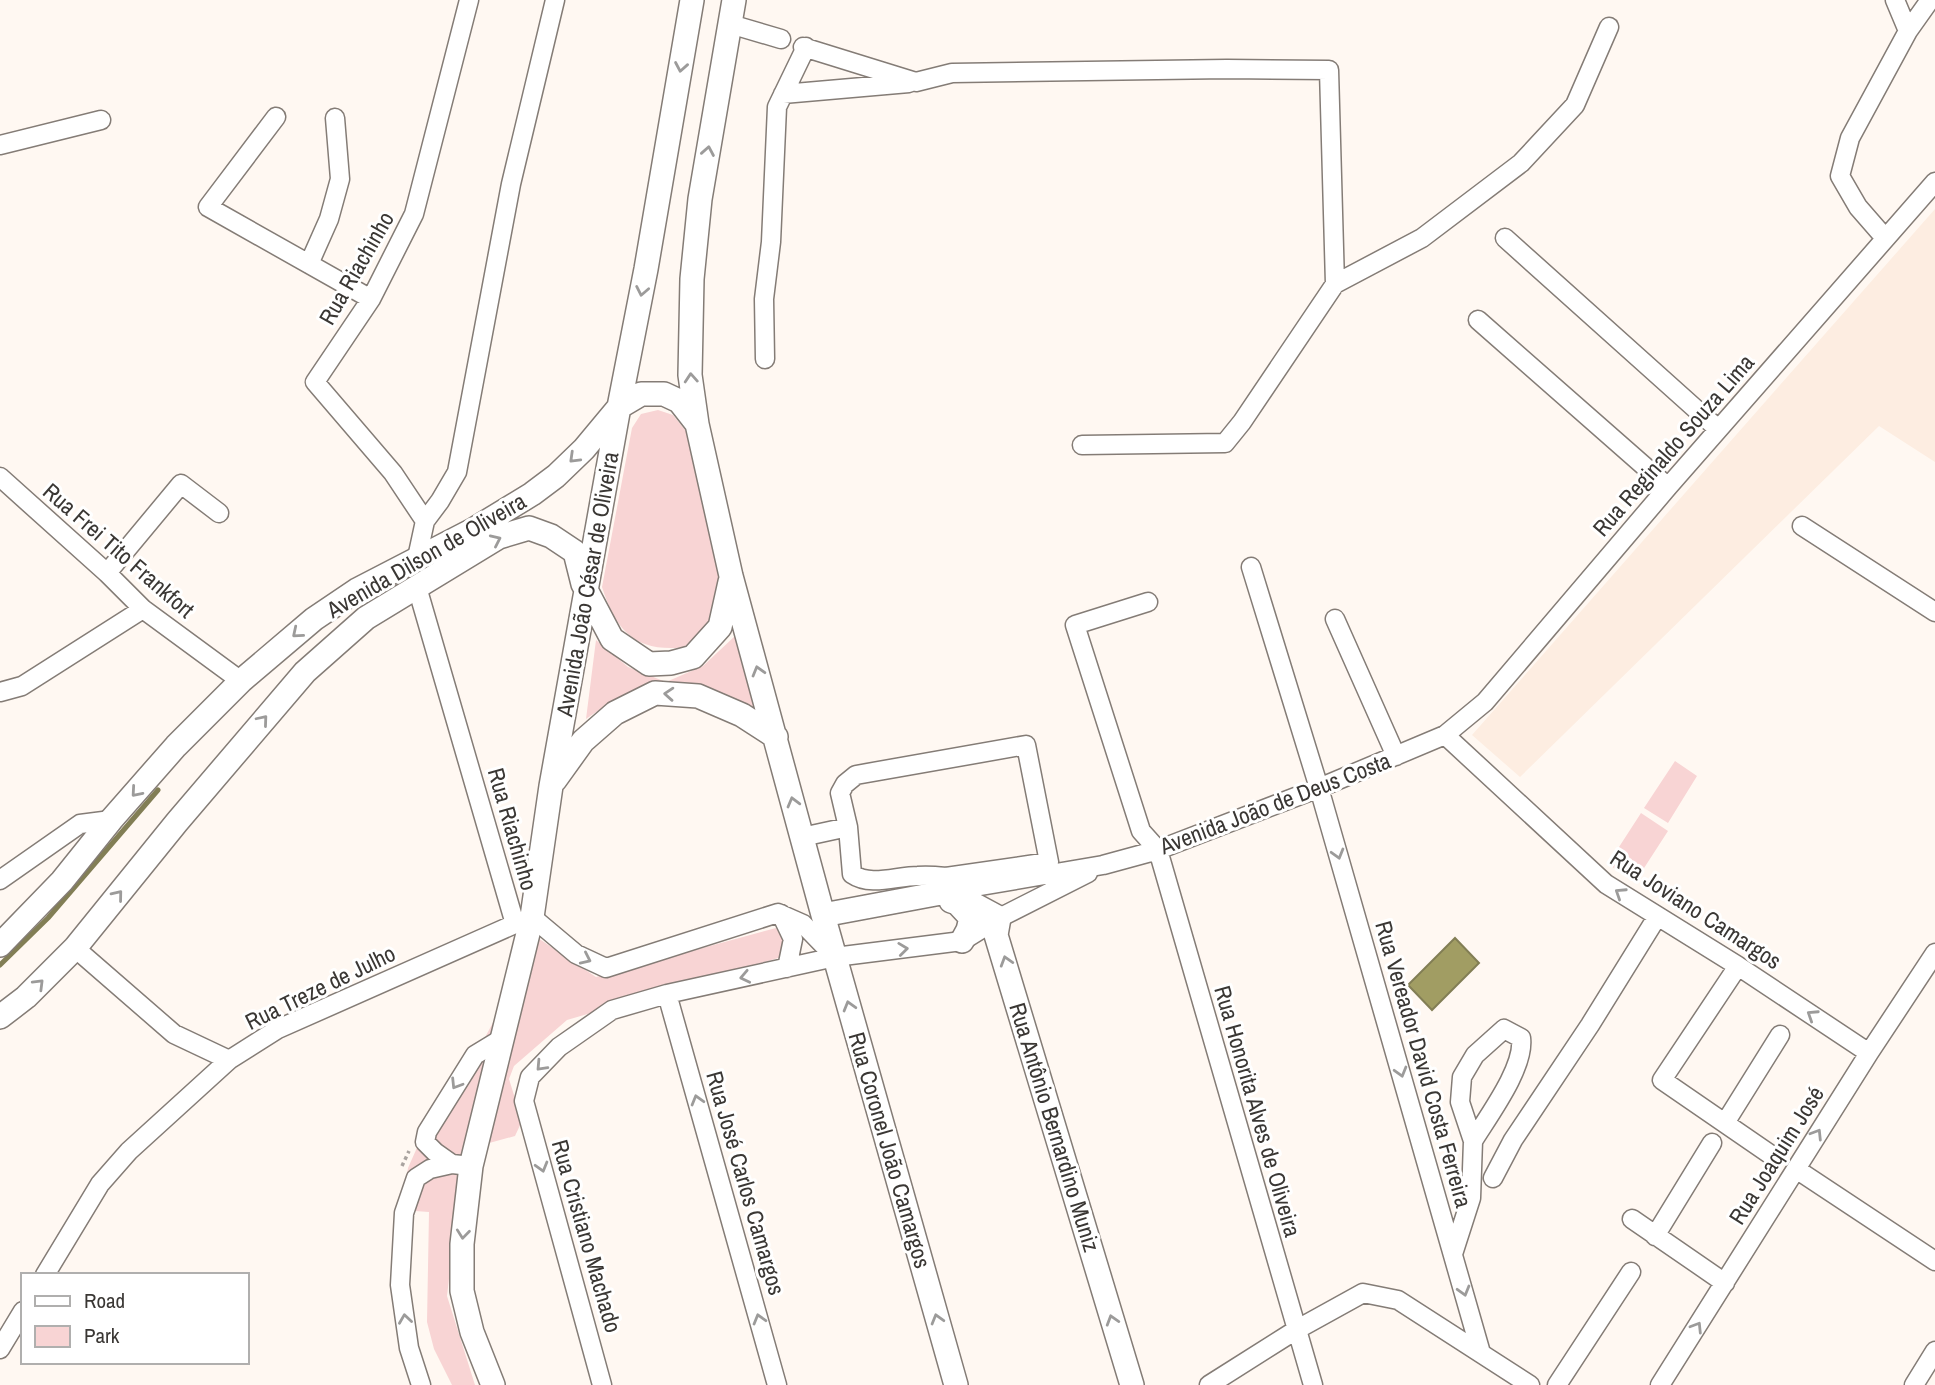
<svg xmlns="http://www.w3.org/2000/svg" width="1935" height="1385" font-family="'Archivo Narrow',sans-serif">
<rect width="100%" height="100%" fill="#fff8f2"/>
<path fill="#fdede1" d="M 1935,209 L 1935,462 L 1879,426 L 1520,777 L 1472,735 Z"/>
<path fill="#f8d4d4" d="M 658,410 L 673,415 L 686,431 L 719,575 L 716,600 L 707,625 L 688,647 C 637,653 617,634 602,587 L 632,428 L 641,414 Z
M 735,636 L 760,713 L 666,686 L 612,701 L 586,719 L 596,640 L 628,667 L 666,682 L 703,666 Z
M 1675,761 L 1697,776 L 1668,823 L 1644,808 Z
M 1641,813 L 1668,831 L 1635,882 L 1608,864 Z
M 776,928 L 786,940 L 785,956 L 567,1020 L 514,1066 L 509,1079 L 522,1121 L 515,1136 L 464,1150 L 447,1296 L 475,1385 L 452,1385 L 434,1349 L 427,1322 L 429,1212 L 401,1210 L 408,1168 L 431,1116 L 481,1045 L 538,938 L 596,977 Z"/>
<path fill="#a19d63" stroke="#827e55" stroke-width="2" d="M 1455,938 L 1479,963 L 1432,1010 L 1408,985 Z"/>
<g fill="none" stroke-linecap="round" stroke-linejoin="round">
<path stroke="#827e55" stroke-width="5" d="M 0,965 L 48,918 L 158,790"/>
<defs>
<path id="minor" d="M 730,24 L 781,39
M 1908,31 L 1930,0
M 803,47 L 916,82 L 952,73 L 1227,69 L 1329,70 L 1335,284
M 783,94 L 909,83
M 276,117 L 208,207 L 371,299
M 0,145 L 101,120
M 1505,238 L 1718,429
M 1885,238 L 1858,207 L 1840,176 L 1850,138 L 1908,31 L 1895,0
M 309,264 L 329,219 L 340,179 L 335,118
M 1478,320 L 1668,487
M 765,359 L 764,299 L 771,242 L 777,107 L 806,47
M 1082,445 L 1225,443 L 1242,422 L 1335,284 L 1422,238 L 1521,163 L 1575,105 L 1609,27
M 0,477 L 107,573 L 143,609 L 241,681
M 425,521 L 393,473 L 315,382 L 371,299 L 414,214 L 469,0
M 1802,526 L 1935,612
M 417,558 L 425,521 L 440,501 L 457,472 L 511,184 L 555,0
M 1251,567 L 1319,788 L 1481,1353
M 107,573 L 181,484 L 219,513
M 417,587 L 515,924
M 1148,602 L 1075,625 L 1141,831 L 1158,850 L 1313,1385
M 1335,619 L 1396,756
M 0,692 L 22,686 L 143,609
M 1445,735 L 1606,884 L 1738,966 L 1869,1053
M 802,837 L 848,827
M 946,877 L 1049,862 L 1026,745 L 856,775 L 845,784 L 840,793 L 848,827 L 852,874 C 871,887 896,876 918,876 C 928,875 937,876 946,877 L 957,890 L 1103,865 L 1158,850 L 1319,788 L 1445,735 L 1485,702 L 1668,487 L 1935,182
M 0,880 L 80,824 L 111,820
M 781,914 L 793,939 L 787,968
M 75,948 L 174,1034 L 229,1060
M 1738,966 L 1662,1080 L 1774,1157
M 667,994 L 777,1385
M 1725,1123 L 1780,1035
M 452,1164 L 435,1152 L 425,1142 L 427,1132 L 475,1055 L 503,1038
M 1796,1169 L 1935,1261
M 1493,1178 L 1513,1140 L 1590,1025 L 1657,917
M 1632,1219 L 1725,1283
M 1655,1236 L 1712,1143
M 1453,1254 L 1471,1198 L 1473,1141 L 1460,1102 L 1462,1077 L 1475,1055 L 1504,1029 L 1521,1038 C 1525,1067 1489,1115 1473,1141
M 45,1275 L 100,1184 L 129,1151 L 229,1060 L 278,1029 L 515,924 L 532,917 L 576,954 L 606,968 L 778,913 L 803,924 L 835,957
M 0,1349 L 23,1311
M 421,1385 L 409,1348 L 400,1285 L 404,1213 L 416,1178 L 430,1169 L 452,1164 L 471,1166
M 602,1385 L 524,1101 L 530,1077 L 559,1047 L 612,1010 L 667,994 L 835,957 L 962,941 L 999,918 L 1088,873
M 1209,1385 L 1296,1330 L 1363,1293 L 1398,1300 L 1530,1385
M 1557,1385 L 1631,1272
M 1660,1385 L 1869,1053 L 1935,953
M 1914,1385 L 1935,1351"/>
<path id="major" d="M 734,0 L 700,199 L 692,279 L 690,375 L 697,424 L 731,576 L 823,915 L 956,1385
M 555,780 L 583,741 L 615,713 L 655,693 L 698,696 L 742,715 L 776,737
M 951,901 L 957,903 L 971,918 L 968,930 L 962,941
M 823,915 L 957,890 L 973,904 L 999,918 L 996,935 L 1132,1385
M 0,945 L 62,881 L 111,820 L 176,746 L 241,681 L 314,619 L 357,590 L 473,530 L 532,494 L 556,476 L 584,449 L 619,407 L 641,394 L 664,394 L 679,401 L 697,424
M 0,1017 L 26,997 L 75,948 L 177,822 L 305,672 L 366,618 L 499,537 L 529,528 L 551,536 L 575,552 L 583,584 L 612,639 L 649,664 L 671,663 L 693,657 L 720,627 L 730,582
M 493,1385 L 472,1332 L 462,1291 L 462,1244 L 471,1166 L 532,917 L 551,786 L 619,407 L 646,269 L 692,0"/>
</defs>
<use href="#minor" stroke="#847c76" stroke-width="21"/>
<use href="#major" stroke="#847c76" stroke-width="26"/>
<path stroke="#a9a39f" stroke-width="3.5" stroke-dasharray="3.5 3.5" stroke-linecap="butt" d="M 402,1166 L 409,1151"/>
<use href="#minor" stroke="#fff" stroke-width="18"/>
<use href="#major" stroke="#fff" stroke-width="23"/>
</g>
<defs><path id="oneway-chevron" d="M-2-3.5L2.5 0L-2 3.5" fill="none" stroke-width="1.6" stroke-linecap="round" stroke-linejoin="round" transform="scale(1.75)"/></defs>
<g stroke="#9c9b9a">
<use href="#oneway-chevron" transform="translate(681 67) rotate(100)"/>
<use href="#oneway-chevron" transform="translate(708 151) rotate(-80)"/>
<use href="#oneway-chevron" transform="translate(642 291) rotate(101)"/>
<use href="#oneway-chevron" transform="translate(691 378) rotate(-94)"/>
<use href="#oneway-chevron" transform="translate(574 458) rotate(136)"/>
<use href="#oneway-chevron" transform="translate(496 540) rotate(-25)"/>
<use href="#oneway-chevron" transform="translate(297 633) rotate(140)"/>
<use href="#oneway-chevron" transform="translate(758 671) rotate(-106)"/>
<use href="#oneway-chevron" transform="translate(669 694) rotate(-176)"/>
<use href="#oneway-chevron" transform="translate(263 720) rotate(-50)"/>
<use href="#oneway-chevron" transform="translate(136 792) rotate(131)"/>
<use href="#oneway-chevron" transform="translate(793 802) rotate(-105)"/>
<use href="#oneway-chevron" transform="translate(1338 854) rotate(74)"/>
<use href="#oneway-chevron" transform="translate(1620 893) rotate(-147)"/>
<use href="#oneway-chevron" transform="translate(118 895) rotate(-51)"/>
<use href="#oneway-chevron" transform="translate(903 949) rotate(-7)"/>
<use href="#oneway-chevron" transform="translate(586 959) rotate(25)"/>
<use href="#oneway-chevron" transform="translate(1006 961) rotate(-107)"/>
<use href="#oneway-chevron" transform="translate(745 977) rotate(168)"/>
<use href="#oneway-chevron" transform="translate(39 984) rotate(-45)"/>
<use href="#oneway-chevron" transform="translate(849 1006) rotate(-106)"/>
<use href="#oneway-chevron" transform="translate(1812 1015) rotate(-147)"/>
<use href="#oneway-chevron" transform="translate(541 1066) rotate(133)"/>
<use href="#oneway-chevron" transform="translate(1401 1072) rotate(74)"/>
<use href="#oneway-chevron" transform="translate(456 1084) rotate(122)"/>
<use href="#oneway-chevron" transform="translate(697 1100) rotate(-106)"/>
<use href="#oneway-chevron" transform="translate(1817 1134) rotate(-58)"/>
<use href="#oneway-chevron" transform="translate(542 1167) rotate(74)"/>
<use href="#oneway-chevron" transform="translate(463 1234) rotate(96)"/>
<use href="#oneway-chevron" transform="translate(1464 1291) rotate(74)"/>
<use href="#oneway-chevron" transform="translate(405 1319) rotate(-98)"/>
<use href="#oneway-chevron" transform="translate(759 1319) rotate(-106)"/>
<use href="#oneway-chevron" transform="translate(937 1319) rotate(-106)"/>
<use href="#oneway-chevron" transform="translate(1112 1320) rotate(-107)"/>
<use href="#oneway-chevron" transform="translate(1697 1327) rotate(-58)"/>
</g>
<g text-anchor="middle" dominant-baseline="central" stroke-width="6" stroke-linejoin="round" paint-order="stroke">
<g font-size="23" fill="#3a3734" stroke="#fff">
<text transform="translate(356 268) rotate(-60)">Rua Riachinho</text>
<text transform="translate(1673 445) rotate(-49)">Rua Reginaldo Souza Lima</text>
<text transform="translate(119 550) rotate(41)">Rua Frei Tito Frankfort</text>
<text transform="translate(426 555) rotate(-30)">Avenida Dilson de Oliveira</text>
<text transform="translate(587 584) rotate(-80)">Avenida João César de Oliveira</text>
<text transform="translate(1275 803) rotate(-21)">Avenida João de Deus Costa</text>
<text transform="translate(513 829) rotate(74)">Rua Riachinho</text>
<text transform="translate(1696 909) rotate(33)">Rua Joviano Camargos</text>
<text transform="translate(320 987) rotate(-26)">Rua Treze de Julho</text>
<text transform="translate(1424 1064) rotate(74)">Rua Vereador David Costa Ferreira</text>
<text transform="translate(1258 1111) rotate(74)">Rua Honorita Alves de Oliveira</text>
<text transform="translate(1055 1127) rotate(73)">Rua Antônio Bernardino Muniz</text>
<text transform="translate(890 1150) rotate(74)">Rua Coronel João Camargos</text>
<text transform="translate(1776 1155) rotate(-58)">Rua Joaquim José</text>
<text transform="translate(746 1183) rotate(74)">Rua José Carlos Camargos</text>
<text transform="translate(587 1236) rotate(74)">Rua Cristiano Machado</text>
</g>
</g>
<rect x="21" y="1273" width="228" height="91" fill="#ffffff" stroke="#b0afae" stroke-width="2"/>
<rect x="35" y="1296" width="35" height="10" fill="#ffffff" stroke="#b0afae" stroke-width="2"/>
<text x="84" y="1308" font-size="21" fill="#3a3734">Road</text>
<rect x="35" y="1326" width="35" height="21" fill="#f8d4d4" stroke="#b0afae" stroke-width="2"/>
<text x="84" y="1343" font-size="21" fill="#3a3734">Park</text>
</svg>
